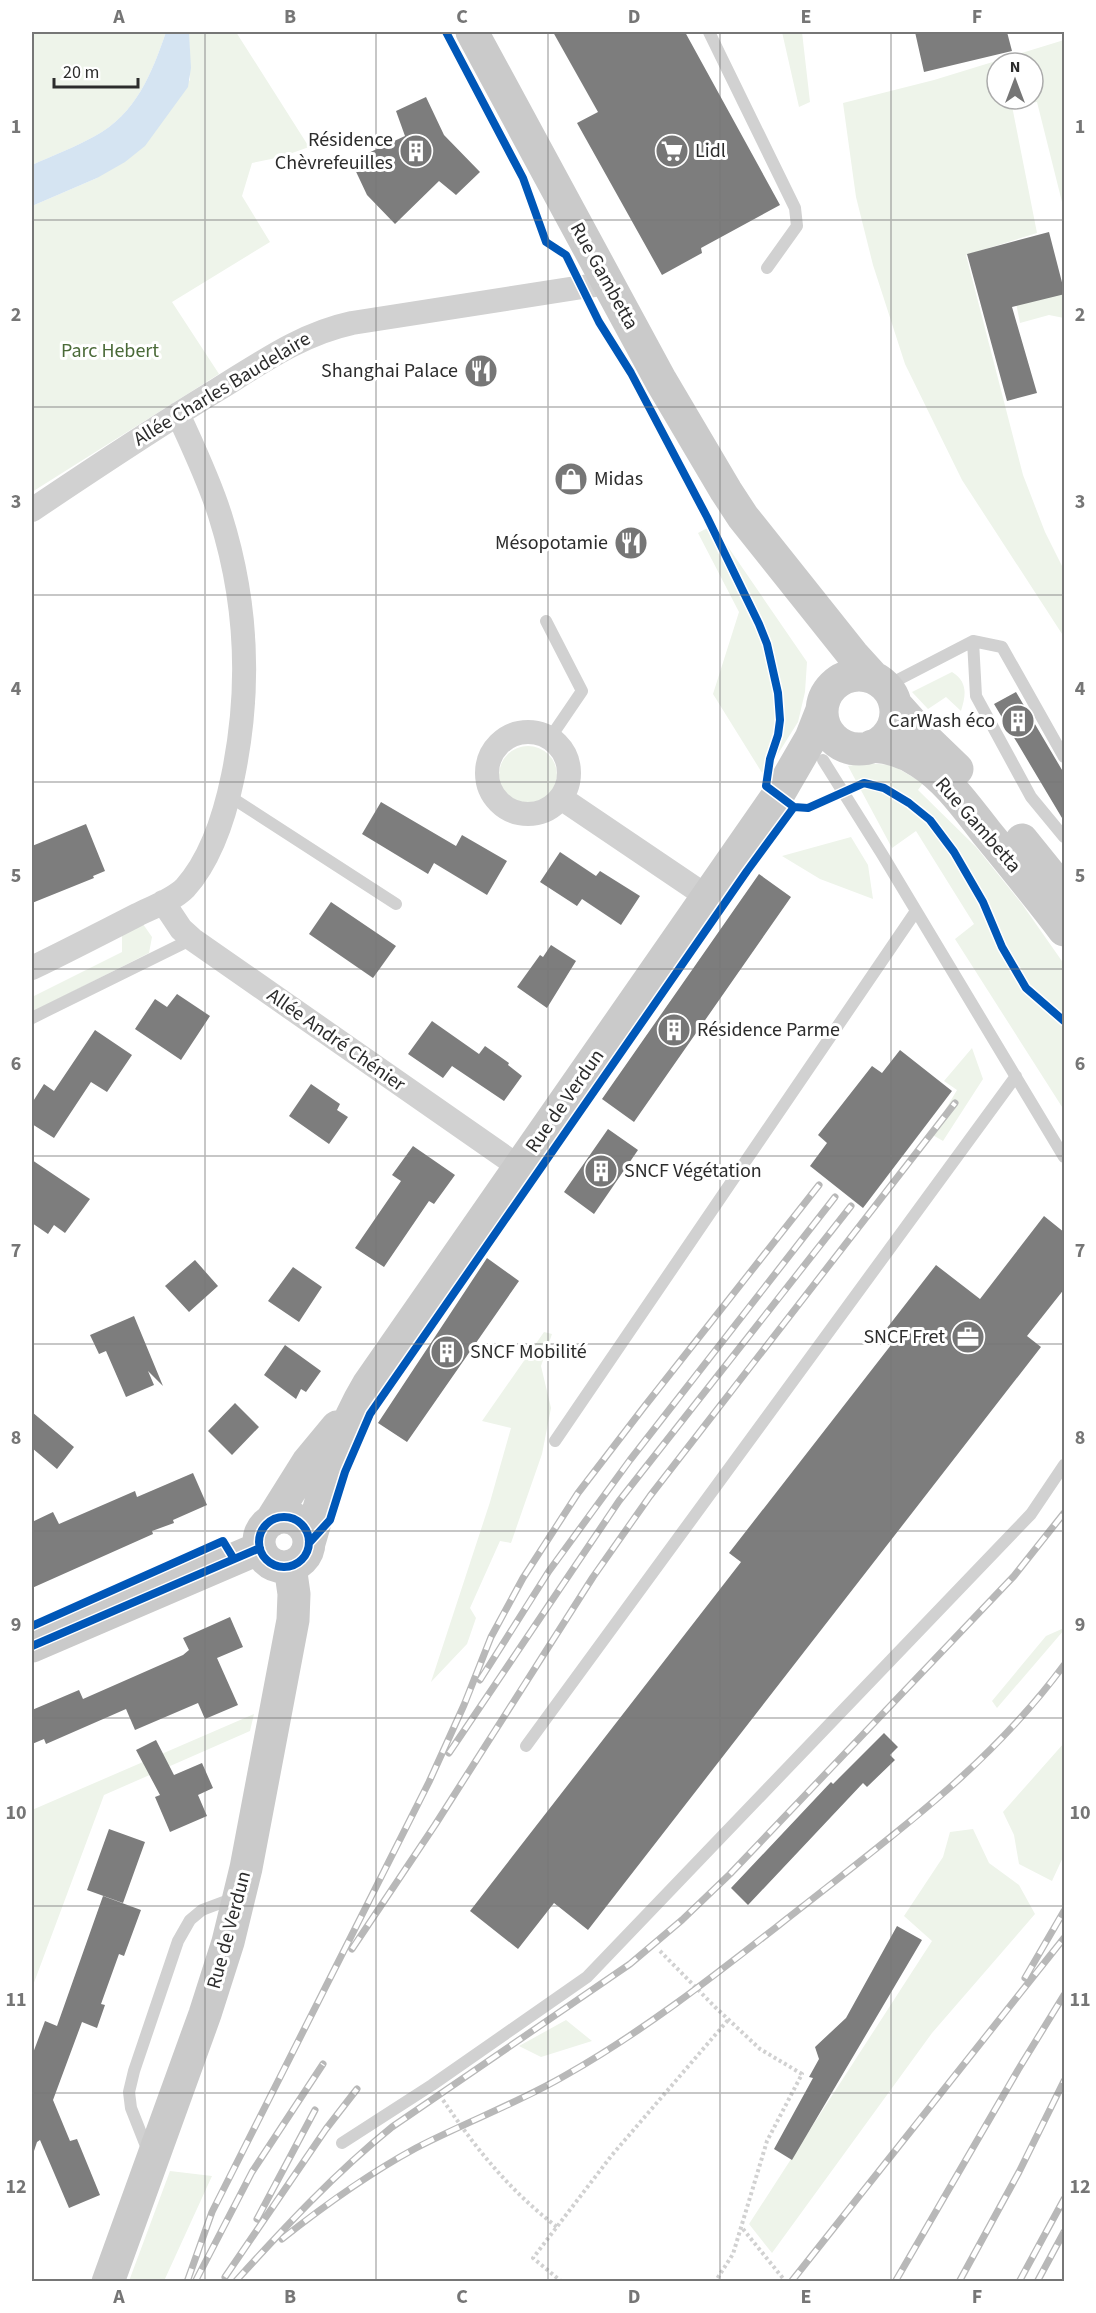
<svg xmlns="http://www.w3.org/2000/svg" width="1096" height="2313" font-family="'Source Sans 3',sans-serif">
<rect width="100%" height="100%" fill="#fff"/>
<path fill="#eef4ea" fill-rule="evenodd" d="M 32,32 L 166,32 C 152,73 136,114 95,136 C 75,147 52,156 32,165 Z
M 189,32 L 236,32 L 309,147 L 281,157 L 252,163 L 242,196 L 270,242 L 172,302 L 219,374 L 32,492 L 32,206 L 97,178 L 190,80 Z
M 782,32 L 802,32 L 810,102 L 799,107 Z
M 1064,40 L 1064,210 L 1037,102 L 1012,106 L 1037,233 L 966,255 L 1023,475 L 1045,532 L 1064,570 L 1064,637 L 962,480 L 905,364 L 873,265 L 856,197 L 843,103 L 934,80 ZM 997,63 L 1033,63 L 1033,99 L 997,99 Z
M 1064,292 L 1064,318 L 1049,315 L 1020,323 L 1016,303 Z
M 713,525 L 807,662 L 805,692 L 798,722 L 764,776 L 713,694 L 739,612 L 698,533 Z
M 952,672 C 968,682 966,695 961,711 L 946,697 L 928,709 L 912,692 Z
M499 775a29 29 0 1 1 58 0a29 29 0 1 1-58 0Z
M 864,763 L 892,765 L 923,783 L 918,790 L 976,847 L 1022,904 L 1064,964 L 1064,1110 L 955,939 L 974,924 L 916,831 L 892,848 L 848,766 Z
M 851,837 L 868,865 L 873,899 L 820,879 L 782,856 Z
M 143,924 L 152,937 L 149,953 L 32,1012 L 32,997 L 122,952 L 122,935 Z
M 972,1048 L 983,1079 L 943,1141 L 931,1134 L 957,1090 L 944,1081 Z
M 544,1332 L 552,1334 L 541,1366 L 551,1408 L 542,1454 L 511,1543 L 500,1541 L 470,1608 L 476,1618 L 467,1644 L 431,1682 L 490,1502 L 511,1428 L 482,1421 Z
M 1064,1628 L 1064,1630 L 997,1708 L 992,1701 L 1046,1636 Z
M 254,1714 L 250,1731 L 104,1795 L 32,1988 L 32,1810 Z
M 1064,1743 L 1064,1855 L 1052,1881 L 1019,1864 L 1014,1835 L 1003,1812 Z
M 973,1829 L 989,1863 L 1019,1885 L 1035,1914 L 932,2033 L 772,2253 L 749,2224 L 932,1941 L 904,1916 L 943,1857 L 950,1832 Z
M 566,2020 L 592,2041 L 541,2057 L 519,2046 Z
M 170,2171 L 212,2176 L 164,2281 L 129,2281 Z"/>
<path fill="#d5e4f2" d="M 166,32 L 189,32 L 191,68 L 188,87 L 145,146 L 125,162 L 97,178 L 32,206 L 32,165 C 52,156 75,147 95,136 C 136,114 152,73 166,32 Z"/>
<path fill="#7d7d7d" d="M 553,32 L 685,32 L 780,205 L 701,248 L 702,253 L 662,275 L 577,123 L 598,112 Z
M 915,32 L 1007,32 L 1012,51 L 924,72 Z
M 426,97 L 444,135 L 480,172 L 456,195 L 439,181 L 395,224 L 367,195 L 351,161 L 405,136 L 396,111 Z
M 1049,232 L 1065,294 L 1012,307 L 1037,393 L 1007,401 L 967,254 Z
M 1016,692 L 1065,775 L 1065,823 L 994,704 Z
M 381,802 L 456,846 L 462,835 L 507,861 L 487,895 L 434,863 L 428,874 L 362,834 Z
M 86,824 L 105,871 L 93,876 L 94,878 L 32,903 L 32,846 Z
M 560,852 L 596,876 L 600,871 L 640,896 L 621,925 L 582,899 L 577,906 L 540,882 Z
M 759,874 L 791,897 L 634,1122 L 602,1099 Z
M 331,902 L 396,946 L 373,978 L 309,934 Z
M 551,945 L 576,961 L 547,1008 L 517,987 L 540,955 L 543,957 Z
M 177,994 L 210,1016 L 181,1060 L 135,1029 L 155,999 L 167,1007 Z
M 432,1021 L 479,1054 L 485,1046 L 509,1063 L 508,1065 L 522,1076 L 504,1101 L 452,1066 L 443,1078 L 408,1054 Z
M 95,1030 L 132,1055 L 107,1092 L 91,1082 L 54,1138 L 32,1124 L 32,1103 L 44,1084 L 54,1091 Z
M 900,1050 L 952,1091 L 863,1208 L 810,1166 L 827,1143 L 818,1135 L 872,1066 L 882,1073 Z
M 311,1084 L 340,1104 L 337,1110 L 348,1117 L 329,1144 L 289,1116 Z
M 608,1129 L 638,1150 L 594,1214 L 564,1192 Z
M 413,1146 L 455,1175 L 434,1204 L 429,1201 L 384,1267 L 355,1248 L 401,1181 L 392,1175 Z
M 32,1160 L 90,1199 L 65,1233 L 54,1225 L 48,1234 L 32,1223 Z
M 1044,1216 L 1065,1233 L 1065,1288 L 1027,1336 L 1041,1347 L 588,1930 L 554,1903 L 518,1949 L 470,1911 L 741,1562 L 729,1553 L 898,1336 L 887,1328 L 936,1265 L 980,1299 Z
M 487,1258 L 519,1281 L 407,1442 L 378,1423 Z
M 195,1260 L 218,1286 L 189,1312 L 165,1286 Z
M 293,1267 L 322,1287 L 299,1322 L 268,1301 Z
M 134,1316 L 163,1386 L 148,1371 L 154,1385 L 126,1397 L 106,1351 L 99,1354 L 90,1335 Z
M 285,1345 L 321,1371 L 306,1392 L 301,1389 L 296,1399 L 264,1375 Z
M 235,1403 L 259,1427 L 232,1455 L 208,1431 Z
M 32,1412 L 74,1447 L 57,1469 L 32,1448 Z
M 193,1473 L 207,1505 L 173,1520 L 174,1523 L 152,1531 L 153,1534 L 32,1588 L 32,1522 L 53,1512 L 59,1524 L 135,1491 L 137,1497 Z
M 230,1617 L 243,1647 L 217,1658 L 238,1705 L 205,1719 L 198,1703 L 135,1730 L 126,1709 L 46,1744 L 44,1739 L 32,1744 L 32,1710 L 79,1690 L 83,1699 L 183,1655 L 189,1650 L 183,1638 Z
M 884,1733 L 898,1747 L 890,1755 L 895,1760 L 867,1787 L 863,1783 L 748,1905 L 731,1888 L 831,1782 L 833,1784 Z
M 156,1740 L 174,1775 L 202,1763 L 213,1788 L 198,1795 L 207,1816 L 170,1832 L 155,1797 L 160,1795 L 136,1750 Z
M 109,1829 L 145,1842 L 123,1903 L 87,1890 Z
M 103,1896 L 141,1910 L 124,1956 L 119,1954 L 101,2004 L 105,2005 L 97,2028 L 82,2022 L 53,2100 L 70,2141 L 77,2139 L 100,2195 L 69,2208 L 40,2140 L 37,2142 L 34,2151 L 32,2151 L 32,2050 L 33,2053 L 45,2021 L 57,2026 Z
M 897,1926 L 922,1940 L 792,2160 L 774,2149 L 813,2078 L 809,2077 L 819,2059 L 815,2047 L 846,2018 Z"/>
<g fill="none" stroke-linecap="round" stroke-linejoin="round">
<path stroke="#d1d1d1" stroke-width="4" stroke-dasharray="3 3" stroke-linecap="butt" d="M 660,1951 L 715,2007 L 760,2049 L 802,2074 L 767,2141 L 733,2254 L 715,2282
M 443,2100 C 477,2150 509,2190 557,2227
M 743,2229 L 786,2282
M 562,2282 L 533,2258 L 612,2155 L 728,2020"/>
<path stroke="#d1d1d1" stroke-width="12" d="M 709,32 L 795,208 L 797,226 L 767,268
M 546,621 L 582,691 L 550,738
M 886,686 L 973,641
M 1064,757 L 1002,647 L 973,641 L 976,696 L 1031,797 L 1064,837
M 823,760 L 882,854 L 1064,1157
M 229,796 L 396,904
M 32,1018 L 192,939
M 555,1441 L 916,911
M 526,1746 L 1016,1076
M 342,2143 L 432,2085 L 587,1977 L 1031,1514 L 1064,1465
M 148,2151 L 131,2108 L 129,2092 L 134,2071 L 178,1941 L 190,1920 L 202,1910 L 234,1898"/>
<path stroke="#d1d1d1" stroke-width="24" d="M 32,510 C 93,469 154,428 217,390 C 261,363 301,334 352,323 L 608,283
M487 773a41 41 0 1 1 82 0a41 41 0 1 1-82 0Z
M 561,798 L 706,896
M 163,902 L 181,929 L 192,939 L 519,1167
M 32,968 C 67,951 102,933 137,915 C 153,907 173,900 185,888 C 212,858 225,815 233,776 C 251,689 247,600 220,515 C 209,480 193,447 178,414"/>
<path stroke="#cacaca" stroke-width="33" d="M 472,32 L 661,381 L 726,491 L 743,517 L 853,655 L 873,677
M822 712a37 37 0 1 1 74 0a37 37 0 1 1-74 0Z
M 895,704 L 928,741 L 957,769
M 872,746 C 889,747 906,752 920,762 C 947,779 967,808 986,832 C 1013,865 1039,897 1064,930
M 1022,840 L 1064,892
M259 1542a25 25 0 1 1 50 0a25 25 0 1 1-50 0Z
M 271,1521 L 308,1462 L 337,1427
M 309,1543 C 325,1488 339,1433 368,1385 L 778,795 L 811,738 L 822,710
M 32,1646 L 260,1548
M 108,2282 L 205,2014 L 228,1942 L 246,1868 L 293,1620 L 294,1594 L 290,1566"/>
<defs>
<path id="rail" d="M 480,1680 L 549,1571 L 630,1460 L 835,1197
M 449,1753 L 619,1501 L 851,1206
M 352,1949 L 435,1825 L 593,1577 L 650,1496 L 955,1103
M 1025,1978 L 1064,1911
M 257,2219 L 315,2110
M 282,2239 C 325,2205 368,2174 416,2148 C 466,2122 518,2103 566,2075 C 651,2027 725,1967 802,1907 C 898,1831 990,1765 1064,1665
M 225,2277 L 326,2129 L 357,2089
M 187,2282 L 212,2212 L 429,1782 L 464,1705 L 491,1637 L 523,1578 L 578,1493 L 644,1407 L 819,1185
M 195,2282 L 252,2172 L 323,2064
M 235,2282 C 285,2227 334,2174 392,2127 L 630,1964 L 682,1920 L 730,1874 L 1014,1576 L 1064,1513
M 791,2282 L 1064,1938
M 895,2282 L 1018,2070 L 1064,1995
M 959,2282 L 1019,2172 L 1064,2081
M 1019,2282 L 1064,2199
M 1037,2282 L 1064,2232"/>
</defs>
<use href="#rail" stroke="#b8b8b8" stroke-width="7"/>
<use href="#rail" stroke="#fff" stroke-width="4.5" stroke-dasharray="14" stroke-linecap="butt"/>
<defs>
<path id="cycleway" d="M 446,32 L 523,178 L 546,242 L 566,255 L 599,322 L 631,373 L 707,517 L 759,624 L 767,644 L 778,693 L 780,720 L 778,735 L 770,759 L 766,786 L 794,807 L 808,808 L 864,783 L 884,788 L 909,803 L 930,820 L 954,852 L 983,902 L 1002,947 L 1026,988 L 1064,1021
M259 1542a25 25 0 1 1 50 0a25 25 0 1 1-50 0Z
M 309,1543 L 330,1520 L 345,1472 L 370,1414 L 747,871 L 794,807
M 32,1626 L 223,1541 L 234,1559
M 32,1646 L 260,1548"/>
</defs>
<use href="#cycleway" stroke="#fff" stroke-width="11"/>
<use href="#cycleway" stroke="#0057b8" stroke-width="8"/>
</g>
<path fill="none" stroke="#767676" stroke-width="1.5" stroke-opacity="0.55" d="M 205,32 L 205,2282M 376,32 L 376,2282M 548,32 L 548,2282M 720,32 L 720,2282M 891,32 L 891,2282M 32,220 L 1064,220M 32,407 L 1064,407M 32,595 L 1064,595M 32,782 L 1064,782M 32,969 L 1064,969M 32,1156 L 1064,1156M 32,1344 L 1064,1344M 32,1531 L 1064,1531M 32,1718 L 1064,1718M 32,1906 L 1064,1906M 32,2093 L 1064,2093"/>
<defs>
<symbol id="building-disc" viewBox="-11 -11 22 22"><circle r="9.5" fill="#767676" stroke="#fff"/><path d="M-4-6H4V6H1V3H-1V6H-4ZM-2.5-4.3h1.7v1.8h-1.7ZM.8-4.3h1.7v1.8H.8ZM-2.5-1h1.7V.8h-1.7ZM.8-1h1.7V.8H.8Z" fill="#fff"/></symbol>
<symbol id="supermarket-disc" viewBox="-11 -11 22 22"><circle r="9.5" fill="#767676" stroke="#fff"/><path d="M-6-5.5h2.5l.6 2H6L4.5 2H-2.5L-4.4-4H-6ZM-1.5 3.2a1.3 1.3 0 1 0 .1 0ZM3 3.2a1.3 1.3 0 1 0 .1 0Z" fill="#fff"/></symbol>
<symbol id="restaurant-disc" viewBox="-11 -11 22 22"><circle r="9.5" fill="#767676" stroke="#fff"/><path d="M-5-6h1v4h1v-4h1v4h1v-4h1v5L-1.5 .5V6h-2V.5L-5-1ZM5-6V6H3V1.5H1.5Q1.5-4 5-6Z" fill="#fff"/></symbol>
<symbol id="shop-disc" viewBox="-11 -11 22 22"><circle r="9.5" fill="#767676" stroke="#fff"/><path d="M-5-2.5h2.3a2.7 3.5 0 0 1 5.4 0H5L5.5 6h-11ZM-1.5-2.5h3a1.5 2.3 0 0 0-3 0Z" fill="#fff"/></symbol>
<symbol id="office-disc" viewBox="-11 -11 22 22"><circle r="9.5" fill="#767676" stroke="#fff"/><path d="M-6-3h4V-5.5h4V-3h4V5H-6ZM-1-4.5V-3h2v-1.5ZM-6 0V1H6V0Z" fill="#fff"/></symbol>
</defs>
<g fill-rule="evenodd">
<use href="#building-disc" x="397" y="132" width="38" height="38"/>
<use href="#supermarket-disc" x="653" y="132" width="38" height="38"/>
<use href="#restaurant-disc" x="462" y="352" width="38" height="38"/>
<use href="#shop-disc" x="552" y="460" width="38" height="38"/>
<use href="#restaurant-disc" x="612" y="524" width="38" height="38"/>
<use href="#building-disc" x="999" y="702" width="38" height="38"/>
<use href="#building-disc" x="655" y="1011" width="38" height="38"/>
<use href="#building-disc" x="582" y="1152" width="38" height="38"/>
<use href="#office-disc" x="949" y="1318" width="38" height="38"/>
<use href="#building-disc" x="428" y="1333" width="38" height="38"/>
</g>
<g text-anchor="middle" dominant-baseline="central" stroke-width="6" stroke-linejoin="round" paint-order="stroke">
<g font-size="20" fill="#2c2c2c" stroke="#fff" text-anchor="end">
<text x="393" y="140">Résidence<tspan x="393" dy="23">Chèvrefeuilles</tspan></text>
<text x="695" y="151" text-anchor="start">Lidl</text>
<text x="458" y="371">Shanghai Palace</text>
<text x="594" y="479" text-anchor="start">Midas</text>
<text x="608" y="543">Mésopotamie</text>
<text x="995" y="721">CarWash éco</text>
<text x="697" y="1030" text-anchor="start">Résidence Parme</text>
<text x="624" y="1171" text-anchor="start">SNCF Végétation</text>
<text x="945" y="1337">SNCF Fret</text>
<text x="470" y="1352" text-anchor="start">SNCF Mobilité</text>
</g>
<g font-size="20" fill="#2c2c2c" stroke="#fff">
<text transform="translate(604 276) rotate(61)">Rue Gambetta</text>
<text transform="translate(222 389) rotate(-31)">Allée Charles Baudelaire</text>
<text transform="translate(978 825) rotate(49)">Rue Gambetta</text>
<text transform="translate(336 1040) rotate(35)">Allée André Chénier</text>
<text transform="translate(565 1101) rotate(-55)">Rue de Verdun</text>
<text transform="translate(229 1930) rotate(-75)">Rue de Verdun</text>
</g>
<g font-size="20" fill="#4a6a38" stroke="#fff">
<text x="110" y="351">Parc Hebert</text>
</g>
</g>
<rect width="1096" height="2313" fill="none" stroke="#ffffff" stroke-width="66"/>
<g transform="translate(1015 81)"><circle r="28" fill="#ffffff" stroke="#ababab" stroke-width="1.5"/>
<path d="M0-4.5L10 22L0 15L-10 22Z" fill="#767676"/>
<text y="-9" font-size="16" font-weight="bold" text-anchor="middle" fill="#2c2c2c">N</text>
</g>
<path d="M54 78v9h84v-9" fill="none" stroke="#2c2c2c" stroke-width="3"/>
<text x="63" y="78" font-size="18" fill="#2c2c2c" stroke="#ffffff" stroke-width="4.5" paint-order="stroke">20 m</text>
<rect x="33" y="33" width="1030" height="2247" fill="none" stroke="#767676" stroke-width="2"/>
<g font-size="20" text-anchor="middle" font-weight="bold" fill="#767676">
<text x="119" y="23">A</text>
<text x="290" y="23">B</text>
<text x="462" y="23">C</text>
<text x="634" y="23">D</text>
<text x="806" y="23">E</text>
<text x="977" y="23">F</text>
<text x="16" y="133">1</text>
<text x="1080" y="133">1</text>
<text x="16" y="321">2</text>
<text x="1080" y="321">2</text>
<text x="16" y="508">3</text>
<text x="1080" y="508">3</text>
<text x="16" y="695">4</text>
<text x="1080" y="695">4</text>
<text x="16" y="882">5</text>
<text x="1080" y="882">5</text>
<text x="16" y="1070">6</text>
<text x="1080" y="1070">6</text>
<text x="16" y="1257">7</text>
<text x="1080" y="1257">7</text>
<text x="16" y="1444">8</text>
<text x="1080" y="1444">8</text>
<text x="16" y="1631">9</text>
<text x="1080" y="1631">9</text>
<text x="16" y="1819">10</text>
<text x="1080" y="1819">10</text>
<text x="16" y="2006">11</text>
<text x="1080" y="2006">11</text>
<text x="16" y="2193">12</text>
<text x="1080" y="2193">12</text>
<text x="119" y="2303">A</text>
<text x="290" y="2303">B</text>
<text x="462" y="2303">C</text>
<text x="634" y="2303">D</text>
<text x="806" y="2303">E</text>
<text x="977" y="2303">F</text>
</g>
</svg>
